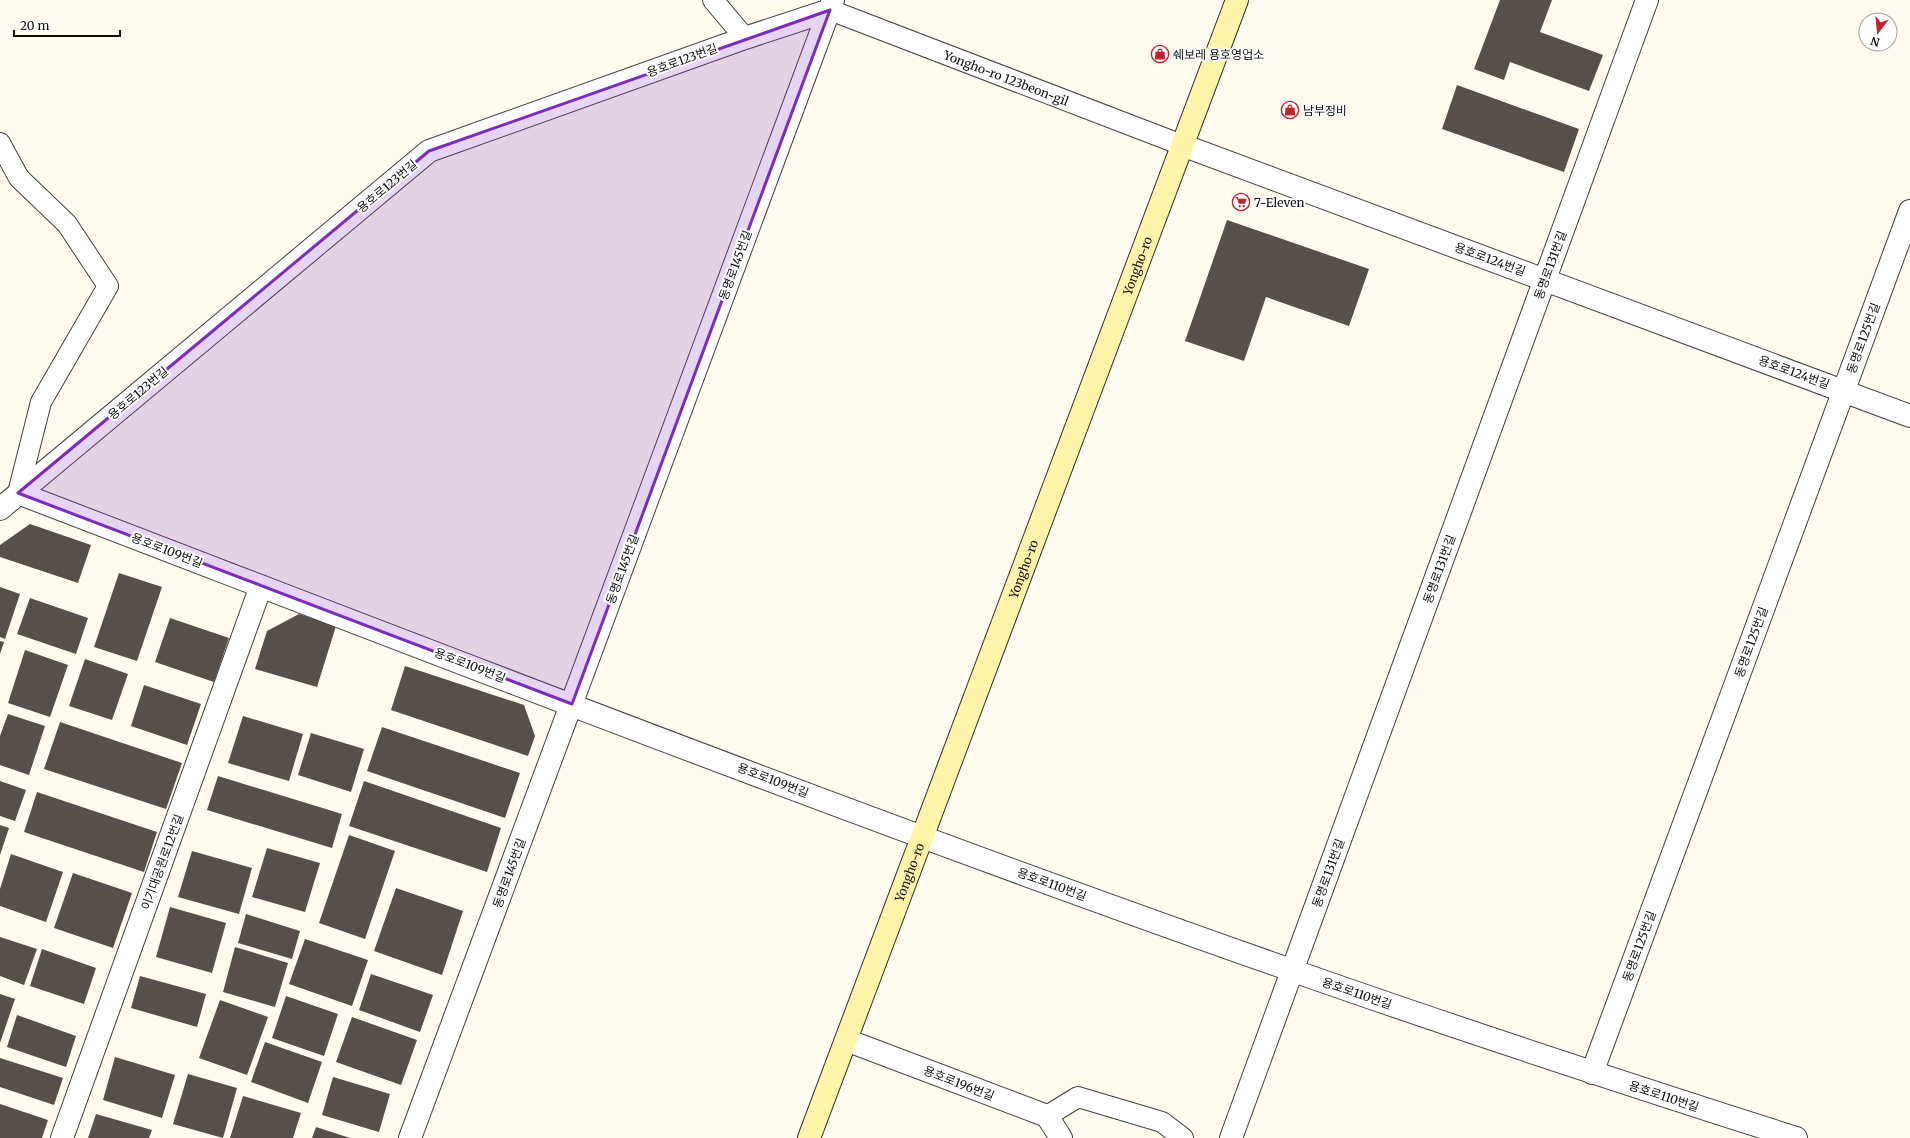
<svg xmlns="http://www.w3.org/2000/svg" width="1910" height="1138" font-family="Merriweather,'Noto Sans KR',serif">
<rect width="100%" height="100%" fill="#fffbef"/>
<path fill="#574f4a" d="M 1500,0 L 1552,0 L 1540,32 L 1603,55 L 1589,91 L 1510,62 L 1504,80 L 1474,69 Z
M 1457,85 L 1579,129 L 1564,172 L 1442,129 Z
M 1227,220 L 1369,269 L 1349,326 L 1266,297 L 1244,361 L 1185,341 Z
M 30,524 L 91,545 L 78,583 L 0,557 L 0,545 Z
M 119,573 L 162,587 L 137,661 L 94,647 Z
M 0,587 L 20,594 L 5,639 L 0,637 Z
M 30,598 L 88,618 L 76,654 L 17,634 Z
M 299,614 L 336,626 L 317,687 L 255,669 L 267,631 Z
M 170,618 L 229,638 L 214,682 L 155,662 Z
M 0,641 L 4,642 L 0,654 Z
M 25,650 L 68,665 L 50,717 L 8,703 Z
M 85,659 L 128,674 L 112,720 L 69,706 Z
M 405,666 L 524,705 L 535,736 L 528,756 L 391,710 Z
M 144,685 L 201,704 L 187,745 L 131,726 Z
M 8,714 L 45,726 L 29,775 L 0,765 L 0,736 Z
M 243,716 L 303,734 L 289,781 L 228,763 Z
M 60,722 L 182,763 L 166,809 L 44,769 Z
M 382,727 L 520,773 L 505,818 L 367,771 Z
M 311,733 L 364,749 L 351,792 L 298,775 Z
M 218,776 L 342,814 L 332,848 L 207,810 Z
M 0,781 L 26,790 L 15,821 L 0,816 Z
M 364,781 L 501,828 L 487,872 L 349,826 Z
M 37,792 L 157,832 L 144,872 L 24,832 Z
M 0,825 L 9,828 L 0,855 Z
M 349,835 L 395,851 L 365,939 L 319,923 Z
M 267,848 L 320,863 L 305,912 L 252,897 Z
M 192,851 L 252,868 L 239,914 L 178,897 Z
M 11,854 L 63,872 L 46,922 L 0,906 L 0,889 Z
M 73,873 L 132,893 L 113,948 L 54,928 Z
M 396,888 L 463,911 L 442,975 L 374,951 Z
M 170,907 L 226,923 L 212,973 L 156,957 Z
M 246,914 L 300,931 L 292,959 L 238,943 Z
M 0,937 L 37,949 L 24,985 L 0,976 Z
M 305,939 L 368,960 L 352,1006 L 289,984 Z
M 235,947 L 288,963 L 275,1007 L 223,992 Z
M 42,949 L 96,968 L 84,1004 L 30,986 Z
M 371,974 L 433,995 L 420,1032 L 359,1010 Z
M 140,976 L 206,994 L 197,1027 L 131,1008 Z
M 0,994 L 15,999 L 0,1043 Z
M 286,996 L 338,1014 L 324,1056 L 272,1038 Z
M 220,1000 L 268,1017 L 247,1075 L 199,1058 Z
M 17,1015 L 76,1036 L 66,1067 L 7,1047 Z
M 352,1017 L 417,1040 L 401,1085 L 336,1062 Z
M 265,1042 L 322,1062 L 308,1103 L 251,1082 Z
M 115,1057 L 175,1075 L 162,1118 L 103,1100 Z
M 0,1058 L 63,1078 L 54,1105 L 0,1087 Z
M 188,1074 L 237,1088 L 223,1138 L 173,1124 Z
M 333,1077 L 390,1094 L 379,1132 L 322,1115 Z
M 243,1096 L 301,1113 L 293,1138 L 230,1138 Z
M 0,1104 L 48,1120 L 42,1138 L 0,1138 Z
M 96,1114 L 152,1130 L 149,1138 L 88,1138 Z
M 316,1127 L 350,1138 L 312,1138 Z"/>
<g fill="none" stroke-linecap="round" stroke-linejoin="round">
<defs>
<g id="lane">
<path d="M 713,0 L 745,38"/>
<path id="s1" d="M 830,10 L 1182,145"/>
<path d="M 0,143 L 19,178 L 67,224 L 108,286 L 41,402 L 18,493"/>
<path d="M 1047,1116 L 1078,1097 L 1162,1122 L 1183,1138"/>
</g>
<path id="street" d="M 1182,145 L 1910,416
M 18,493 C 441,655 863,820 1291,970 C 1458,1029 1627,1084 1796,1138
M 0,509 L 429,151 L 745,38 L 830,10
M 846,1040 L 1047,1116 L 1061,1138
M 1592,1073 L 1910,211
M 62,1138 L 261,586
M 410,1138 L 833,0
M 1231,1138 L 1647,0"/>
<g id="secondary">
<path id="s2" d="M 809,1138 L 1237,0"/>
</g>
</defs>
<use href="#lane" stroke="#414141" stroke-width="22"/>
<use href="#street" stroke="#414141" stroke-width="24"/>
<use href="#secondary" stroke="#303030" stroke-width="24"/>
<use href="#lane" stroke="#fff" stroke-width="20"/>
<use href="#street" stroke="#fff" stroke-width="22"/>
<use href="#secondary" stroke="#fff4aa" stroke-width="22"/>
</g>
<path fill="#7b2cbf" fill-opacity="0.2" stroke="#7b2cbf" stroke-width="3" stroke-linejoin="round" d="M 830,10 L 572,704 L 18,493 L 429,151 Z"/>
<defs>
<symbol id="shop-ring" viewBox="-11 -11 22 22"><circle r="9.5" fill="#fff" stroke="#c3212c" stroke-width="1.5"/><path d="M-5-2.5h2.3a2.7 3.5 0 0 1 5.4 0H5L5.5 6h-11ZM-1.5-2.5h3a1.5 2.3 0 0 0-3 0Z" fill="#c3212c"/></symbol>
<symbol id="supermarket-ring" viewBox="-11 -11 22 22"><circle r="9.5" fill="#fff" stroke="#c3212c" stroke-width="1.5"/><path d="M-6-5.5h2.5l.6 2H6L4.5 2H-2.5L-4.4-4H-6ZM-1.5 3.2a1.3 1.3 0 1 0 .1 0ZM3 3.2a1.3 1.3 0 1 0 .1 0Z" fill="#c3212c"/></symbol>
</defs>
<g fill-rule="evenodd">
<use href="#shop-ring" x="1150" y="44" width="20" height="20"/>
<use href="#shop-ring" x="1280" y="100" width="20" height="20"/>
<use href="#supermarket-ring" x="1231" y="192" width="20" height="20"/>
</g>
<g text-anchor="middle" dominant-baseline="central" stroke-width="4" stroke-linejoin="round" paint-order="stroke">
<g font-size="12" fill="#0e0e0e" stroke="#fff" text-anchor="start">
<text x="1173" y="54">쉐보레 용호영업소</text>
<text x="1303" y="110">남부정비</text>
<text x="1254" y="202">7-Eleven</text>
</g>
<g font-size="12" fill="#0e0e0e" stroke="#fff">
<text transform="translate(682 60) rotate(-20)">용호로123번길</text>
<text stroke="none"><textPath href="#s1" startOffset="189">Yongho-ro 123beon-gil</textPath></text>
<text transform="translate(387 186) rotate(-40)">용호로123번길</text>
<text transform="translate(1490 259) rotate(20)">용호로124번길</text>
<text transform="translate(735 265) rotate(-70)">동명로145번길</text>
<text transform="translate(1550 265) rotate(-70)">동명로131번길</text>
<text stroke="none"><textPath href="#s2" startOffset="932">Yongho-ro</textPath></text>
<text transform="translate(1863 338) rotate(-70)">동명로125번길</text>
<text transform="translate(1794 372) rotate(20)">용호로124번길</text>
<text transform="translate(138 393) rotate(-40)">용호로123번길</text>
<text transform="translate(167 550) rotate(21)">용호로109번길</text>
<text transform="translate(622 569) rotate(-70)">동명로145번길</text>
<text stroke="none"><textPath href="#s2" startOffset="608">Yongho-ro</textPath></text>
<text transform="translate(1439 569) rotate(-70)">동명로131번길</text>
<text transform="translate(1751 642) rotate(-70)">동명로125번길</text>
<text transform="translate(470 665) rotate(21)">용호로109번길</text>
<text transform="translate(773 780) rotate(21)">용호로109번길</text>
<text transform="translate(162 862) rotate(-70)">이기대공원로12번길</text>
<text stroke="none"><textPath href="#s2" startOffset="284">Yongho-ro</textPath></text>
<text transform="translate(509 873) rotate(-70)">동명로145번길</text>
<text transform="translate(1328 873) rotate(-70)">동명로131번길</text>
<text transform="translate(1052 884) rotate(20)">용호로110번길</text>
<text transform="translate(1639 946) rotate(-70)">동명로125번길</text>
<text transform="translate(1357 993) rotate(19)">용호로110번길</text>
<text transform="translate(959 1083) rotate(21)">용호로196번길</text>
<text transform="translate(1664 1096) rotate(18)">용호로110번길</text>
</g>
</g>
<g transform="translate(1878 32) rotate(196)"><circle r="19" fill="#ffffff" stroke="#9f9f9f"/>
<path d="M0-3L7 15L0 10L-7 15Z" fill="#c3212c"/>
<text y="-6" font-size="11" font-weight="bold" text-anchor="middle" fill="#0e0e0e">N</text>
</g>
<path d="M14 30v6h106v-6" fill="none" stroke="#0e0e0e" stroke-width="2"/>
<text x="20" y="30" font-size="12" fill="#0e0e0e" stroke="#ffffff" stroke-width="3" paint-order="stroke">20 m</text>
</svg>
